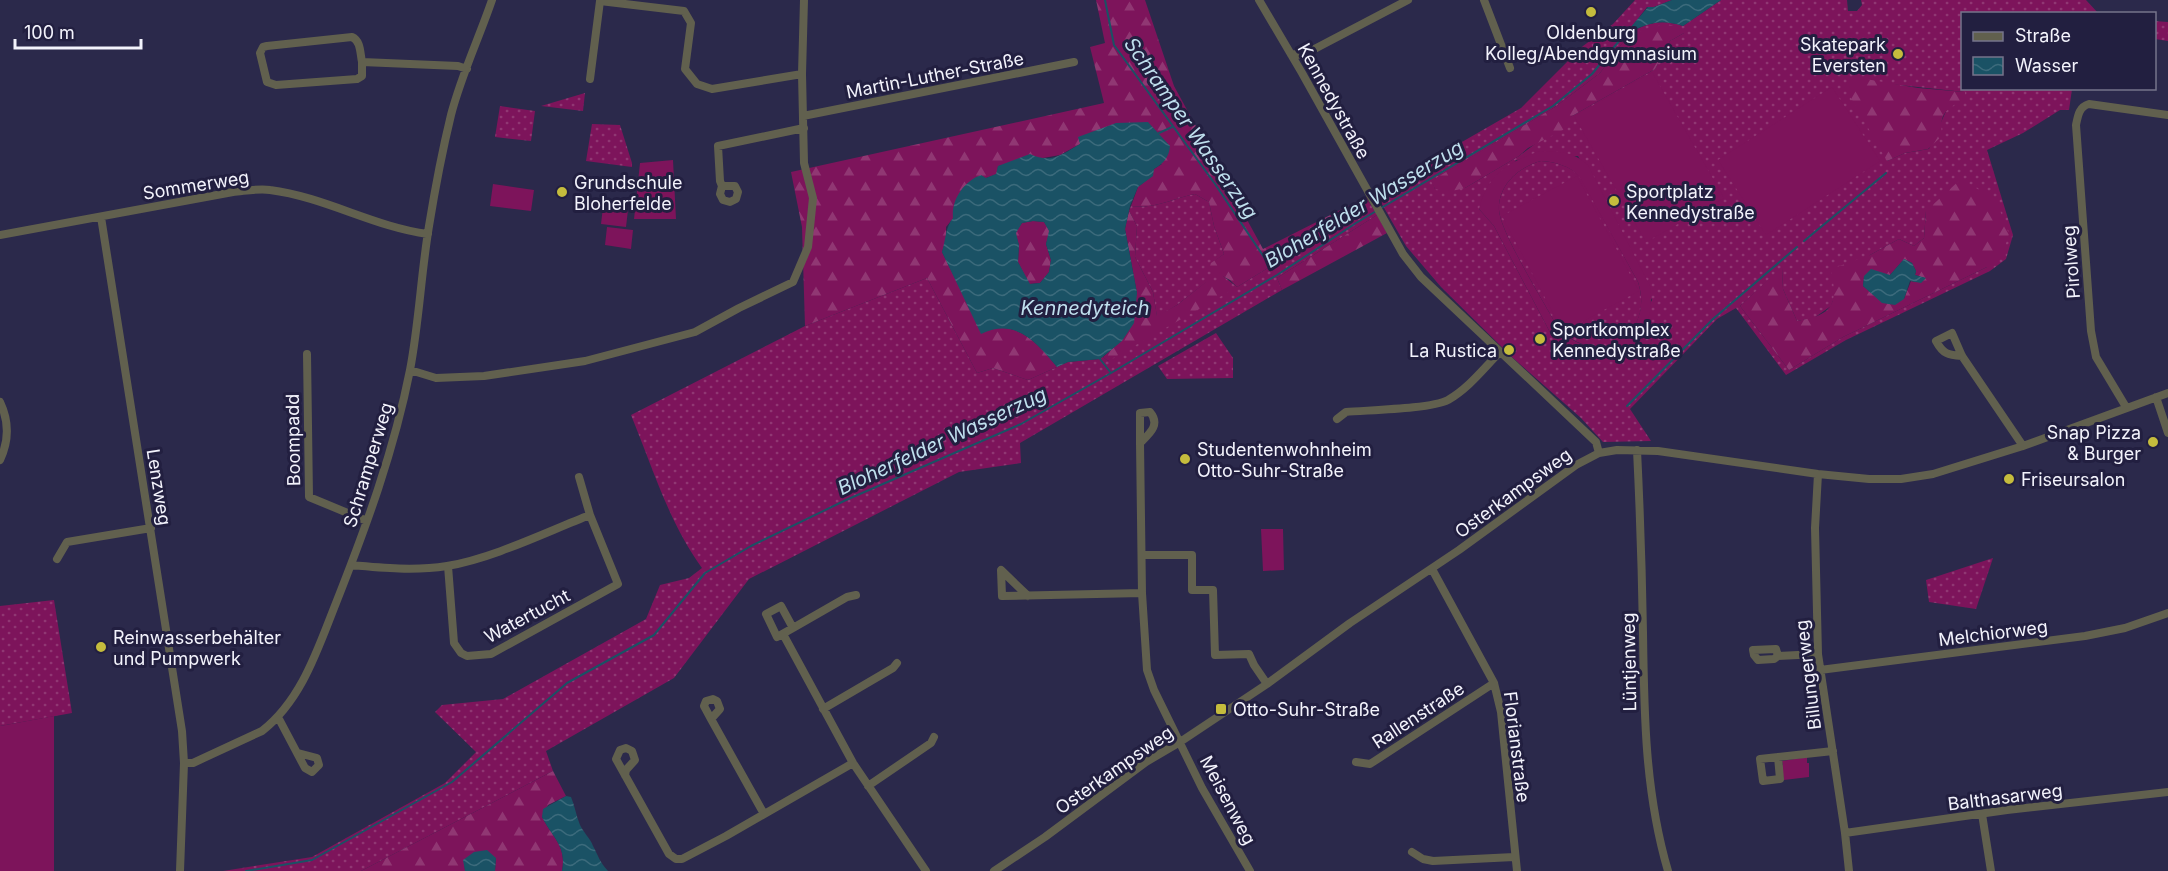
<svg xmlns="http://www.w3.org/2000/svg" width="2168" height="871" font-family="Inter,sans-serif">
<defs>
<pattern id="grass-dots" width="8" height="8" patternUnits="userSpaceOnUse" patternTransform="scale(1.5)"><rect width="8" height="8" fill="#7d145b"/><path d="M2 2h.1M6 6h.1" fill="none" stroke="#903773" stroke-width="1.8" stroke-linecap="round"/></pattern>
<pattern id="forest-firs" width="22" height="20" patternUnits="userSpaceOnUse" patternTransform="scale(1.5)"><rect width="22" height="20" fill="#7d145b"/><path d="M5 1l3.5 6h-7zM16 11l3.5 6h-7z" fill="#903773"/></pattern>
<pattern id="water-waves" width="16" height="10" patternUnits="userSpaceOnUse" patternTransform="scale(1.5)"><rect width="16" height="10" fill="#1a5265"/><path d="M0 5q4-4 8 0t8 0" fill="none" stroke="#3c6b7c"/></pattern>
</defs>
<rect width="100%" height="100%" fill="#2b294b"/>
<path fill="url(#grass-dots)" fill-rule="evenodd" d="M 1635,0 L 1672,0 L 1654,7 L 1647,7 L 1626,34 C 1648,24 1658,18 1683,26 L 1721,0 L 1847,0 L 1848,11 L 1857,11 L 1862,5 L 1861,0 L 2086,0 L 2098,13 L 1962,14 L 1962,88 L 2072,89 L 2069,110 L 2060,110 L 2023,133 L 1987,150 L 2013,235 L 2006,259 L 1990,271 L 1846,340 L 1786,375 L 1736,308 L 1717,319 L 1630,409 L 1651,441 L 1603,442 L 1581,418 L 1513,358 L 1441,287 L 1406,246 L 1375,192 L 1521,108 L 1583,46 L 1613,24 ZM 1684,33 L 1670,41 L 1655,69 L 1572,116 L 1519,156 L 1465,188 L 1435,189 L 1432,181 L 1555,107 L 1600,73 L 1627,37 ZM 1890,84 L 1964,92 L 1947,109 L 1929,149 L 1905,153 L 1887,161 ZM 1578,156 L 1652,300 L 1626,350 L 1564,354 L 1553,338 L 1494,226 L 1479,209 L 1516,160 ZM 1926,211 L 1987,267 L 1843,337 L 1789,370 L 1740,306 L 1782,268 L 1783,289 L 1797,321 L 1814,318 L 1831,306 L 1836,292 L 1870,255 L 1899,239 L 1914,246 L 1924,238 Z
M 2154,21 L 2168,22 L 2168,41 L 2155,39 Z
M 585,93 L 583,111 L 541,106 Z
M 500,106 L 535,111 L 531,141 L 495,137 Z
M 592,124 L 620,125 L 632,163 L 632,167 L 586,161 Z
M 1541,161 C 1556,162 1569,166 1580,176 L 1638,282 C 1656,338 1594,370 1557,326 C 1544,302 1500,232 1499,210 C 1498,185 1519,167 1541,161 Z
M 1195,194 L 1209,202 L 1214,226 L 1224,254 L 1212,263 L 1223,276 L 1237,287 L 1307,244 L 1320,230 L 1369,202 L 1377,215 L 1277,278 L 1282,290 L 1020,443 L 1021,463 L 959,472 L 749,579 L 674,678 L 546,751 L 553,771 L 361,871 L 223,871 L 312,857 L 445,783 L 476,752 L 435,712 L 442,705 L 503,699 L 646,619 L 660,585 L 689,578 L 702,568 C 669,523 652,466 631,415 L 805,326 L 927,278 L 977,373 L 993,368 L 1028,380 L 1068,362 L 1100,359 L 1103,357 L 1108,361 L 1209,280 L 1177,305 L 1157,317 L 1153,292 L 1135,257 L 1137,226 L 1129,211 L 1131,206 C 1155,209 1171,199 1195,194 Z
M 1216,333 L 1233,358 L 1233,378 L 1167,379 L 1158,366 Z
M 1993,558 L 1976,609 L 1929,602 L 1926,580 Z
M 54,600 L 72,713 L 0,726 L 0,606 Z"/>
<path fill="url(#forest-firs)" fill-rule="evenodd" d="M 1096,0 L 1145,0 L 1174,86 L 1263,249 L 1366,197 L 1369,202 L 1320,230 L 1307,244 L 1237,287 L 1230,280 L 1209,269 L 1211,263 L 1224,254 L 1214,226 L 1209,202 L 1195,194 C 1171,199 1155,209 1131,206 L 1138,187 L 1152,176 L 1154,169 L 1162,164 L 1080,144 L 1060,155 L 998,166 L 997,174 L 986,178 L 946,227 L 946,240 L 942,252 L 982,333 C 1015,317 1038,343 1057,367 L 1028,380 L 993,368 L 977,373 L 927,278 L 805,326 L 802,227 L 791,172 L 1104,103 L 1090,47 L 1105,43 Z
M 1668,24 L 1684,30 L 1684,33 L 1670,41 L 1655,69 L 1572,116 L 1565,129 L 1528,148 L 1519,156 L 1465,188 L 1448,192 L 1435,189 L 1431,181 L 1555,107 L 1600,73 L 1627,37 L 1649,28 Z
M 1854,77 L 1918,88 L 1965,92 L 1965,99 C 1946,109 1939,113 1942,136 L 1928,149 L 1905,153 L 1887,161 L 1844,86 Z
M 1961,179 L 1996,200 L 2009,234 L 2002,256 L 1987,267 L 1843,337 L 1789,370 L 1740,306 L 1782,267 L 1783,289 L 1797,321 C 1834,315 1838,304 1831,269 L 1870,255 L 1899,239 L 1914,246 L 1924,238 L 1926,211 ZM 1904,259 L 1912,263 L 1916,271 L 1915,275 L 1925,278 L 1915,282 L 1911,281 L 1904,299 L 1882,302 L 1863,286 L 1864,277 L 1890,275 Z
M 1129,211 L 1137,226 L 1135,257 L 1153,292 L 1157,316 L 1177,305 L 1209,280 L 1222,282 L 1232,290 L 1108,361 L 1103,357 L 1121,341 L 1137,293 L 1125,229 Z
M 1377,215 L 1387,233 L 1282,290 L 1277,278 Z
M 1033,221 L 1044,222 L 1050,231 L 1046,244 L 1051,260 L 1049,272 L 1040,283 L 1029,284 L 1018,262 L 1019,245 L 1015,233 L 1022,223 Z
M 553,771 L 566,796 L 548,805 L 542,817 C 552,837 567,846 562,871 L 495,871 L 496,858 L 464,860 L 465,871 L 361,871 Z"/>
<path fill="#7d145b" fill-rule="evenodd" d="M 1652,72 L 1724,198 L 1646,242 L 1574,116 Z
M 1832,87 L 1880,161 L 1766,235 L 1718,160 Z
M 1540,151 C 1560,152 1572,151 1588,165 L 1650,286 C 1655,316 1642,352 1606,356 C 1593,357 1578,354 1565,354 L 1553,338 L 1494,226 L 1479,209 C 1488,174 1508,162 1540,151 ZM 1541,161 C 1556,162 1569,166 1579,176 L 1638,282 C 1656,337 1593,371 1557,326 C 1544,302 1500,232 1499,210 C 1498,185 1519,167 1541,161 Z
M 673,160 L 676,219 L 634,219 L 640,163 Z
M 1577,176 L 1639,291 L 1563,332 L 1502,216 Z
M 493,184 L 534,190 L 531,211 L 490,206 Z
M 603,207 L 628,210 L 626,227 L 601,224 Z
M 607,227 L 633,230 L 631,249 L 605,245 Z
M 1261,529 L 1283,529 L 1284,570 L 1263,571 Z
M 54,716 L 54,871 L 0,871 L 0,726 Z
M 1807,757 L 1807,763 L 1809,763 L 1809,777 L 1784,780 L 1781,766 L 1783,765 L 1782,761 Z"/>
<path fill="url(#water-waves)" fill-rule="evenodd" d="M 1672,0 L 1721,0 L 1683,26 C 1658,18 1647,24 1624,35 L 1648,7 L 1654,7 Z
M 1148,122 L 1170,146 C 1169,157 1164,163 1154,169 L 1153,176 L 1138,187 L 1130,206 L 1125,229 L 1137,293 L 1134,323 L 1122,341 L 1100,359 L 1068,362 L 1057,367 C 1037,343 1016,317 981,334 L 942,252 C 946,239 945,228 953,218 C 951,200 964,181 981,175 L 986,178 L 996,174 L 998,166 L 1030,154 C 1051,164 1061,155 1080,144 L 1078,137 L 1116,123 ZM 1033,221 L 1044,222 L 1049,231 L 1046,244 L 1051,260 L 1049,272 L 1040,283 L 1030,284 L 1018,262 L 1019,245 L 1016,233 L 1022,223 Z
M 1904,259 L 1912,263 L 1916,271 L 1915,275 L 1926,278 L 1921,283 L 1910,281 L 1904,299 L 1895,305 L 1882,303 L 1863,286 L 1864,276 L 1871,269 L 1890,275 Z
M 566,796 L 571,797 C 575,806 576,816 580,825 C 583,832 590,838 593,846 C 599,857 599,861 608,871 L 562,871 C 567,846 552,837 542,817 L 543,809 Z
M 487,850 L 496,858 L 495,871 L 465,871 L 463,860 L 474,852 Z"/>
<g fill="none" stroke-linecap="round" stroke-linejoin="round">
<path stroke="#1a5265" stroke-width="2" d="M 1105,0 L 1114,45 L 1215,184 L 1270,266
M 1159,133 L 1172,127
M 1804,241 L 1886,173
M 1100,359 L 1111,373
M 1627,406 L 1713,319 L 1797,247
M 246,871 L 312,860 L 452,782 L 567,683 L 654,635 L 705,573 L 751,546 L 846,500 L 1021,424 L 1111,373 L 1277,275 L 1356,223 L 1553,106 L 1592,74 L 1624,35"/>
<path stroke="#61604e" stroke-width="8" d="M 1259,0 L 1302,73 L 1403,254 L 1421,277 L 1596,442 L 1599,453
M 1484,0 L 1510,68
M 1291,54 L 1303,55 L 1408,0
M 362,62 L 362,76 L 357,79 L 276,85 L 267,82 L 260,53 L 263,47 L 267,46 L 352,37 C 361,41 360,53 362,62 L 458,66 L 467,69
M 590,79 L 600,1 L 684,11 L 691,23 L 685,69 L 697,84 L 712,89 L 802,74
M 803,116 L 1074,62
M 722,186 L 735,186 L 738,192 L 736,199 L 730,202 L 723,200 L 720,194 L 722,186 L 720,181 L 718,146 L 804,128
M 101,217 L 182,731 L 184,763 L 180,871
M 0,235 L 233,192 C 245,191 259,188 270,190 C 325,197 374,227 428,234
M 307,354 L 309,497 L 367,521
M 1962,356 C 1948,355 1943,354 1936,341 L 1952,333 L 1962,356 L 2023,446
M 410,370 L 436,378 L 484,376 L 585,361 L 695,332 L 739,308 L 793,282 L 808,247 L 813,198 L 804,163 L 802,74 L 804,0
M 2156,397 L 2168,433
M 0,402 C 9,421 9,441 0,460
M 2126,407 L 2096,357 L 2091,331 L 2076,125 C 2078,115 2079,107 2089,104 L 2168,115
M 1337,419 L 1346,412 C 1368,410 1431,409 1448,400 C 1469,388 1484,368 1500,352
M 1140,443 L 1140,413 L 1150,412 C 1161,425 1149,434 1140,443 L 1142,593 L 1147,670 L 1154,690 L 1202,788 L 1250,871
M 1637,450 C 1640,511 1642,571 1643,632 C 1644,713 1645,793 1668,871
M 1818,474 L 1815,528 L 1818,654 L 1845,833 L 1849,871
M 1142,555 L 1192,555 L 1192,590 L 1213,590 L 1215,655 L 1249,654 L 1254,665 L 1267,684
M 57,559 L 67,542 L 151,528
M 351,565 C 383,568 415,571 447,566 C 494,558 546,532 590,515
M 448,566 L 454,643 L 461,653 L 467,656 L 491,654 L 618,584 L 590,515 L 579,477
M 1432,569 L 1494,683 L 1501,712 L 1517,871
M 1028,596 L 1001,570 L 1002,596 L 1142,593
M 781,606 L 793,628 L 777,637 L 766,614 Z
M 793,628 L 847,597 L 856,595
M 783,634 L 853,763 L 926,871
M 1778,656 L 1774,659 L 1758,660 L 1754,655 L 1753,650 L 1776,649 L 1778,656 L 1818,654
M 1820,670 L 2085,636 L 2125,628 L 2168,613
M 823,709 L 893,668 L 897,663
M 278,717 L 305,768 L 312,772 L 319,765 L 317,758 L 298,753
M 711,719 L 720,709 L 717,701 L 713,699 L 706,701 L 704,706 L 711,719 L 764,814
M 1778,757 L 1780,779 L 1763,781 L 1760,759 L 1833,751
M 1356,762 L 1370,764 L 1494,683
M 184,763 L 193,763 L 262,731 C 302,700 318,648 336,603 C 366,527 394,451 410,370 C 419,323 421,274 429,226 C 435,189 442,152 451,115 C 461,76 479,38 492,0
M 625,775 L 626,770 L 635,760 L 632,751 L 626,748 L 620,750 L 616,759 L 669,854 L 676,859 L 682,859 L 726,836 L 853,763
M 868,786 L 931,743 L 934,737
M 1982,814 L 1991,871
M 1845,833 L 2007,810 L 2168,792
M 1412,852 L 1423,859 L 1433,861 L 1514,857
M 994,871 L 1045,837 L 1146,762 L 1180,742 L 1267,684 L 1350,623 L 1459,550 L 1576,465 L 1599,453 L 1617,450 L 1658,451 L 1818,474 L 1869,479 L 1901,479 L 1933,474 L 2023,446 L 2168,393"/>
</g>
<g fill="#c5bc3d" stroke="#221f40" stroke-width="2">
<circle cx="1591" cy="12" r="6"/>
<circle cx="1898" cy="54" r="6"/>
<circle cx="562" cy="192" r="6"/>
<circle cx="1614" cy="201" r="6"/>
<circle cx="1540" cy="339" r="6"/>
<circle cx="1509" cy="350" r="6"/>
<circle cx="2153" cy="442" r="6"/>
<circle cx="1185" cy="459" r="6"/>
<circle cx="2009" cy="479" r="6"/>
<circle cx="101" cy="647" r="6"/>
<rect x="1215" y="703" width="12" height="12" rx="3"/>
</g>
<g text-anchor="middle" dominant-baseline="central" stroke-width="6" stroke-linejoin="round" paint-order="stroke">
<g font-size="18" fill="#f3f3fc" stroke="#221f40" text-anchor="start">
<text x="1591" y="32" text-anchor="middle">Oldenburg<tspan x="1591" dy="21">Kolleg/Abendgymnasium</tspan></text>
<text x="1886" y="44" text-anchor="end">Skatepark<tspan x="1886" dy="21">Eversten</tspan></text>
<text x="574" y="182">Grundschule<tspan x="574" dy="21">Bloherfelde</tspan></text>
<text x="1626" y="191">Sportplatz<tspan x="1626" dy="21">Kennedystraße</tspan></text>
<text x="1552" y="329">Sportkomplex<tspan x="1552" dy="21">Kennedystraße</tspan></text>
<text x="1497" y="350" text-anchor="end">La Rustica</text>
<text x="2141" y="432" text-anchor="end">Snap Pizza<tspan x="2141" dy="21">&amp; Burger</tspan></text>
<text x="1197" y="449">Studentenwohnheim<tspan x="1197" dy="21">Otto-Suhr-Straße</tspan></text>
<text x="2021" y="479">Friseursalon</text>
<text x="113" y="637">Reinwasserbehälter<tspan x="113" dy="21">und Pumpwerk</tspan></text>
<text x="1233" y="709">Otto-Suhr-Straße</text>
</g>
<g font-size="18" fill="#f3f3fc" stroke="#221f40">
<text transform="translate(935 75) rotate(-11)">Martin-Luther-Straße</text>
<text transform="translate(1334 101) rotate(61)">Kennedystraße</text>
<text transform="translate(196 185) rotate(-9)">Sommerweg</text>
<text transform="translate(2071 262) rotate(-94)">Pirolweg</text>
<text transform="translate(293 440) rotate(-91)">Boompadd</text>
<text transform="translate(368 465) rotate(-73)">Schramperweg</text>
<text transform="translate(159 487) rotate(81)">Lenzweg</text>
<text transform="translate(1513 493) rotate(-36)">Osterkampsweg</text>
<text transform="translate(527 616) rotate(-28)">Watertucht</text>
<text transform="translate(1993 633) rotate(-7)">Melchiorweg</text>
<text transform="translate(1629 662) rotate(-91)">Lüntjenweg</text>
<text transform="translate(1808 675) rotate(-97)">Billungerweg</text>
<text transform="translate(1418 715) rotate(-33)">Rallenstraße</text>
<text transform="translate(1517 747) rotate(83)">Florianstraße</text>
<text transform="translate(1114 770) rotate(-35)">Osterkampsweg</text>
<text transform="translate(2005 797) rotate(-7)">Balthasarweg</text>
<text transform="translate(1228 800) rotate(62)">Meisenweg</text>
</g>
<g font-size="20" font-style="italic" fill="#bfdfed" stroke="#221f40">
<text transform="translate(1191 128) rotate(55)">Schramper Wasserzug</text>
<text transform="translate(1364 204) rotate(-31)">Bloherfelder Wasserzug</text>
<text x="1085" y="308">Kennedyteich</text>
<text transform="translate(942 441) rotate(-25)">Bloherfelder Wasserzug</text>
</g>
</g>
<rect x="1961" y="12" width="195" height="78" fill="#221f40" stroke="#76748b" stroke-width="1.5"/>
<rect x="1973" y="32" width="30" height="9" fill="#61604e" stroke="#76748b" stroke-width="1.5"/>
<text x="2015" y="42" font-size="18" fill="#f3f3fc">Straße</text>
<rect x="1973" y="57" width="30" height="18" fill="url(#water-waves)" stroke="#76748b" stroke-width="1.5"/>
<text x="2015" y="72" font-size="18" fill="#f3f3fc">Wasser</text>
<path d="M15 39v9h126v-9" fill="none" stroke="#f3f3fc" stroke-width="3"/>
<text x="24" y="39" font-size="18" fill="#f3f3fc" stroke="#221f40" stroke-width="4.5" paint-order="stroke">100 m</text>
</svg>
